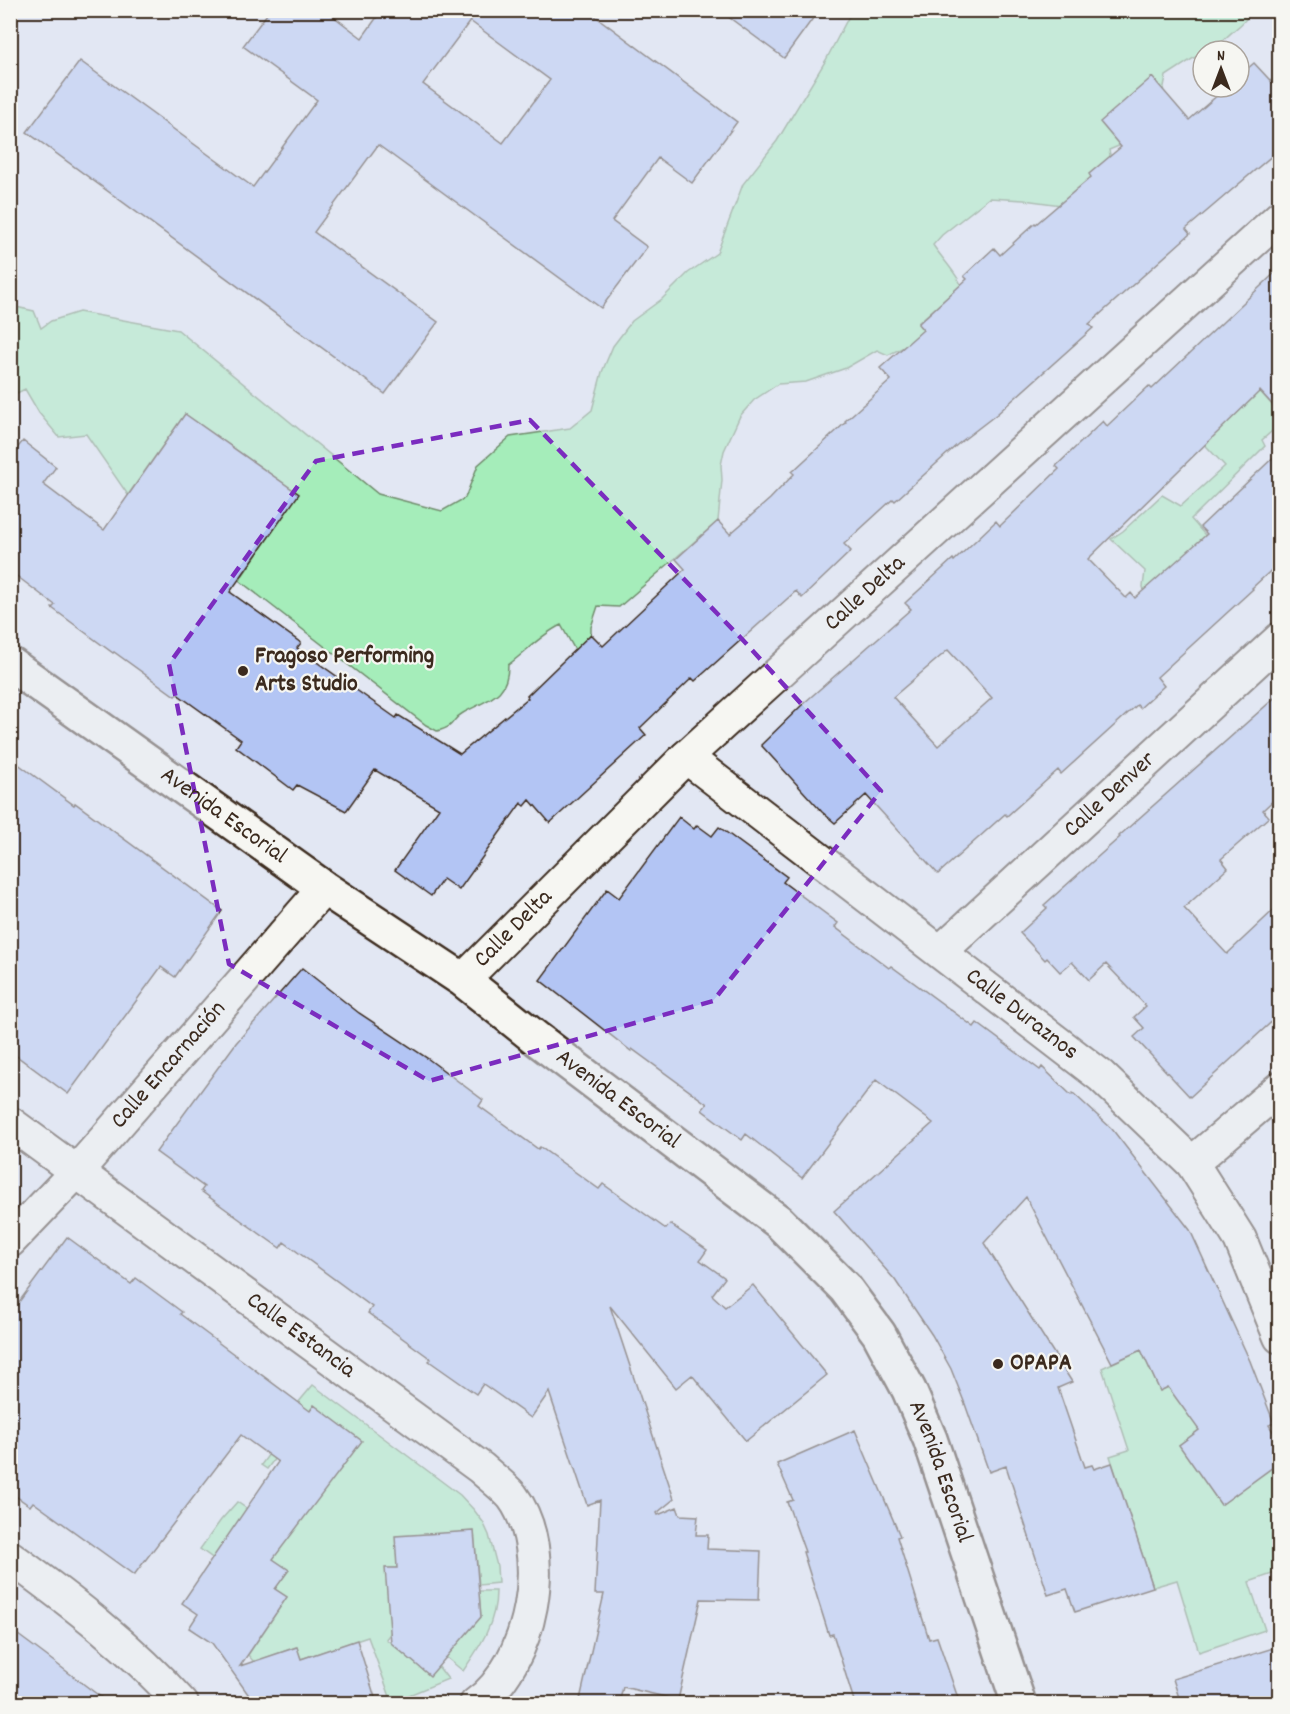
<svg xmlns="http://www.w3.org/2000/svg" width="1290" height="1714" font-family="Dekko,sans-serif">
<rect width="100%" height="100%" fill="#e2e7f3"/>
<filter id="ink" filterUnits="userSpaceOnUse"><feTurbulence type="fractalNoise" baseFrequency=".0167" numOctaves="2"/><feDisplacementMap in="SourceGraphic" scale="12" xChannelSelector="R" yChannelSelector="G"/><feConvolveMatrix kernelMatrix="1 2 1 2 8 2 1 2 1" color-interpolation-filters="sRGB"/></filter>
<g filter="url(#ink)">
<path fill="#a5edba" stroke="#708c6c" stroke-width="1.5" d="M 855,11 L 1252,11 C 1245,24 1231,31 1221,43 L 1209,44 L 1197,56 L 1166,76 L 1160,108 L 1133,140 L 1109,150 L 1113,169 L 1076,207 L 1024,200 L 989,198 L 942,235 L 933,245 C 940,256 958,275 961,285 L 918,323 L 928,335 L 888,355 L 877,350 L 846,368 L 806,382 L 778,384 L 754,400 L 740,416 L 724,451 L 721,465 L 722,480 L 718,521 L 619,607 L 598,606 L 591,627 L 591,634 L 575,650 L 561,625 C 540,635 526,652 508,665 C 508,698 487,699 463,713 C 450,720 457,726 437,731 L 426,725 L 240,581 L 242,576 L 298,494 L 185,414 L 128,495 L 86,434 L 59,437 L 39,413 L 25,389 L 11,396 L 11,306 L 34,311 L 41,328 L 51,321 L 79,312 L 178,330 L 378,494 L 442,511 L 465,498 L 478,465 L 510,437 L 570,428 L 592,410 L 602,372 L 613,346 L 632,321 L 662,299 L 688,273 L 717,253 L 743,184 L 777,141 L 826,60 L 848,18 Z
M 1221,347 L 1279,413 L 1279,425 L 1262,440 L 1265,446 L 1191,519 L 1238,573 L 1149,604 L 1143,587 L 1145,571 L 1111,539 L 1123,531 L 1162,495 L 1181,506 L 1225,466 L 1192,431 L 1224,425 L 1254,397 L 1211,352 Z
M 1141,1350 L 1160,1391 L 1244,1353 L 1199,1430 L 1179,1445 L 1221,1505 L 1279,1462 L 1279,1519 L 1272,1535 L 1275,1573 L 1249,1582 L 1265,1630 L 1199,1652 L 1177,1580 L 1153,1587 L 1110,1456 L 1129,1450 L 1102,1368 Z
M 313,1385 L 460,1495 L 474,1510 L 483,1522 L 489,1535 L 497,1566 L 498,1583 L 479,1585 L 474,1531 L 396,1537 L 397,1568 L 386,1568 L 398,1623 L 386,1639 L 429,1675 L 438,1666 L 448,1679 L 392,1702 L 368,1637 L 301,1659 L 296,1647 L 265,1658 L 259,1668 L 248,1655 L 287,1597 L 275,1589 L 288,1570 L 214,1559 L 200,1549 L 221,1520 L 237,1502 L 265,1521 L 361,1441 L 314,1405 L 267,1469 L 261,1465 L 303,1407 L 298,1403 Z
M 479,1591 L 496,1591 C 496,1623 481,1645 463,1671 L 446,1657 L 481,1617 Z"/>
<path fill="#b3c5f4" stroke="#3b2a1e" stroke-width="1.5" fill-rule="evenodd" d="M 270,10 L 325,10 L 362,38 L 382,10 L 587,10 L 737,122 L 692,183 L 658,158 L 612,221 L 647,247 L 601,308 L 378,145 L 314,232 L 438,322 L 385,394 L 27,132 L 80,61 L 253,187 L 317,100 L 243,46 ZM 470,21 L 550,80 L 503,143 L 423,84 Z
M 719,10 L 819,10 L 784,58 Z
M 1254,63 L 1280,91 L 1280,149 L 1186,229 L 1190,234 L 1089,324 L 1093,328 L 997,414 L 958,444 L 895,501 L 893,499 L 844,544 L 851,551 L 802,598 L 796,591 L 695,681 L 692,678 L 640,728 L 646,735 L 550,823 L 530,800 L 525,806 L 521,803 L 459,890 L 443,879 L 431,896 L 395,870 L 439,808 L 375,770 L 346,811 L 297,785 L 293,790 L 236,747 L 241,740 L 177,694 L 175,696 L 114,652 L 113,653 L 52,608 L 55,605 L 10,571 L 10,457 L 23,441 L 56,467 L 43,484 L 104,530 L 185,414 L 299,494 L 230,592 L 301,643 L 297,648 L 396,718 L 398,715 L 460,754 L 528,698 L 527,696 L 591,634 L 603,646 L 685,569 L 676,559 L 718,521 L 730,534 L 770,499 L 794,474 L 792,472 L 846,422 L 845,421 L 891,380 L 880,368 L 923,330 L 918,324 L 967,279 L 964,276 L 994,248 L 1000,255 L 1035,223 L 1036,224 L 1091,177 L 1089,174 L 1121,147 L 1100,122 L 1152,77 L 1189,120 L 1227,87 L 1239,87 L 1239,76 Z
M 1280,268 L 1280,413 L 1260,391 L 1088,559 L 1126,598 L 1131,593 L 1135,598 L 1207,534 L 1200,527 L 1280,451 L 1280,562 L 1252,588 L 1253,589 L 1157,677 L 1164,686 L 1140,708 L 1137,705 L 1061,774 L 1058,770 L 1007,816 L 1005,814 L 938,874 L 866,795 L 835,823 L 822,812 L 761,745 L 804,703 L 911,609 L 905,603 L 953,559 L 954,561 L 996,521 L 1000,526 L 1059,469 L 1056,466 L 1103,421 L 1107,426 L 1149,386 L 1152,389 ZM 948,650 L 992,698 L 938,746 L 893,697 Z
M 1280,693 L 1280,794 L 1263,810 L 1269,817 L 1221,859 L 1228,868 L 1184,908 L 1227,954 L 1280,904 L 1280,1014 L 1190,1097 L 1134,1037 L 1144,1028 L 1134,1017 L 1146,1006 L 1106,964 L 1089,980 L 1072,962 L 1060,972 L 1047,958 L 1045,960 L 1020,933 L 1047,908 L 1044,905 L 1120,837 L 1119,836 Z
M 10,758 L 74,805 L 75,803 L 222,911 L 175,977 L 161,967 L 68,1094 L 10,1051 Z
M 679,817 L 694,829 L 697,825 L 712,836 L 719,827 L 787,877 L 783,882 L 838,923 L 835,927 L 889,968 L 891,966 L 974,1027 L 977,1023 L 1040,1070 L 1042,1067 L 1071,1095 L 1073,1093 L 1112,1129 L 1190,1230 L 1250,1361 L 1274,1423 L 1269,1425 L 1280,1443 L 1280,1462 L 1221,1505 L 1179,1445 L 1199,1430 L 1168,1387 L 1160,1391 L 1141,1350 L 1112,1363 L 1026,1197 L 984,1243 L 1072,1382 L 1058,1388 L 1085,1467 L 1092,1465 L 1094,1469 L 1112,1463 L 1153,1587 L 1075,1612 L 1067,1589 L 1048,1595 L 1006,1466 L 989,1472 L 965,1404 L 951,1369 L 932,1335 L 895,1280 L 834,1211 L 933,1123 L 876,1080 L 802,1178 L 746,1134 L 742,1140 L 702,1110 L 707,1104 L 632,1049 L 631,1051 L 540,980 L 607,889 L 619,898 Z
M 302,968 L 359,1013 L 427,1058 L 483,1100 L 479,1106 L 538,1149 L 540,1147 L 599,1189 L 603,1184 L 666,1229 L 670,1224 L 707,1250 L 700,1260 L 725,1278 L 712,1295 L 725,1307 L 753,1285 L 827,1375 L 746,1441 L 692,1375 L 676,1388 L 610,1306 L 674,1499 L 657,1513 L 658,1515 L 677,1507 L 680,1515 L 698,1516 L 696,1535 L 708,1535 L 707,1549 L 761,1551 L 759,1600 L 701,1599 L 678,1700 L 623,1687 L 619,1704 L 579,1704 L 604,1594 L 595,1594 L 600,1500 L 587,1505 L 549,1392 L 531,1418 L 483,1384 L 476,1394 L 429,1361 L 431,1359 L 368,1313 L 372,1307 L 284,1242 L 280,1248 L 242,1221 L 201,1191 L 204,1187 L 156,1152 L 236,1043 Z
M 67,1237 L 131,1284 L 136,1278 L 182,1312 L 180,1314 L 310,1411 L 314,1405 L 362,1441 L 273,1559 L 289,1570 L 275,1589 L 287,1597 L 240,1666 L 297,1647 L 301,1659 L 357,1640 L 377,1704 L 255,1704 L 212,1643 L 189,1628 L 198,1614 L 182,1603 L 278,1462 L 241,1435 L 134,1575 L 33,1502 L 30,1506 L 10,1492 L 10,1314 Z
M 855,1430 L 900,1536 L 897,1537 L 929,1639 L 937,1637 L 960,1704 L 855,1704 L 833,1634 L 829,1635 L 803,1552 L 805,1552 L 787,1502 L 793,1500 L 777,1464 Z
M 474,1531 L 481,1617 L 430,1676 L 391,1643 L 385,1568 L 397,1568 L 395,1536 Z
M 10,1629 L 37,1649 L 110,1704 L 10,1704 Z
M 1280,1646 L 1280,1704 L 1181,1704 L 1173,1679 Z"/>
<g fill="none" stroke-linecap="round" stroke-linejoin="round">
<defs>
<g id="street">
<path id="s1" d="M 686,757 L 1101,1076 L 1192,1163 L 1240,1239 L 1280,1337"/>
<path id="s2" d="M 941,951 L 1280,639"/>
<path id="s3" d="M 463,980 L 686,757 L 1280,217"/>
<path id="s4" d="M 10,1123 L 481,1468 C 491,1477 503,1486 512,1496 C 554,1552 532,1665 476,1704"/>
<path d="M 1192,1163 L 1280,1088"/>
<path id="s5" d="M 10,1241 L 77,1171 L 324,888"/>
<path d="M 10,1557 C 72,1602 131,1647 182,1704"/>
</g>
<g id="secondary">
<path id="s6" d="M 10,664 L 324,888 L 463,980 L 537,1039 L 779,1222 L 845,1288 L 879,1334 L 909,1390 L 930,1439 L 1019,1704"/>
</g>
</defs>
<use href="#street" stroke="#3b2a1e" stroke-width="36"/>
<use href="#secondary" stroke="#3b2a1e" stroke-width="38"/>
<use href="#street" stroke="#f6f6f2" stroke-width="32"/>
<use href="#secondary" stroke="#f6f6f2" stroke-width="33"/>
</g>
</g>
<path d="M0 0H1290V1714H0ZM 530,420 L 741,638 L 881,791 L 713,1001 L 429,1081 L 229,964 L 169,664 L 316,461 Z" fill="#e2e7f3" fill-opacity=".55" fill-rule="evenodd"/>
<path fill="none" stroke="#7b2cbf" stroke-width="4.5" stroke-dasharray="12 8" stroke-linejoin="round" d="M 530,420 L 741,638 L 881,791 L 713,1001 L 429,1081 L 229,964 L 169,664 L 316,461 Z"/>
<g fill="#3b2a1e" stroke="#f6f6f2" stroke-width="2">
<circle cx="243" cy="671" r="6"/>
<circle cx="998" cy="1364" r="6"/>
</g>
<g text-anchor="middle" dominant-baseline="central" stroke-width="4.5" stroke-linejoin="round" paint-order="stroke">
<g font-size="24" fill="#3b2a1e" stroke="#f6f6f2">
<text stroke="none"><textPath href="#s3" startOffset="558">Calle Delta</textPath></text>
<text stroke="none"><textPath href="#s2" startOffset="230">Calle Denver</textPath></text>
<text stroke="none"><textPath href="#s6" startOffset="262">Avenida Escorial</textPath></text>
<text stroke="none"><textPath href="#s3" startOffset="72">Calle Delta</textPath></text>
<text stroke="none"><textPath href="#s1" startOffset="423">Calle Duraznos</textPath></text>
<text stroke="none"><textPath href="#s5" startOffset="237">Calle Encarnación</textPath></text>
<text stroke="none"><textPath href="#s6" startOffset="748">Avenida Escorial</textPath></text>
<text stroke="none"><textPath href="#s4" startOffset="360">Calle Estancia</textPath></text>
<text stroke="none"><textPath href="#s6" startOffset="1252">Avenida Escorial</textPath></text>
</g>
<g font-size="24" font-weight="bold" fill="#3b2a1e" stroke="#f6f6f2" text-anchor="start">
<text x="255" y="657">Fragoso Performing<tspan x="255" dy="28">Arts Studio</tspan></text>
<text x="1010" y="1364">OPAPA</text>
</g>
</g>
<rect width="1290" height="1714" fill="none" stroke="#f6f6f2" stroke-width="36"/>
<rect x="18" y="18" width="1254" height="1678" fill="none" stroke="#3b2a1e" stroke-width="2" filter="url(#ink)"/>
<g transform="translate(1221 69)"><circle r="28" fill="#f6f6f2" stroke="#aba49d" stroke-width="1.5"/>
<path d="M0-4.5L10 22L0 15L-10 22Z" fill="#3b2a1e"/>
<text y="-9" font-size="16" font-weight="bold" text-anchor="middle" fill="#3b2a1e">N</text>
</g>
</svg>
